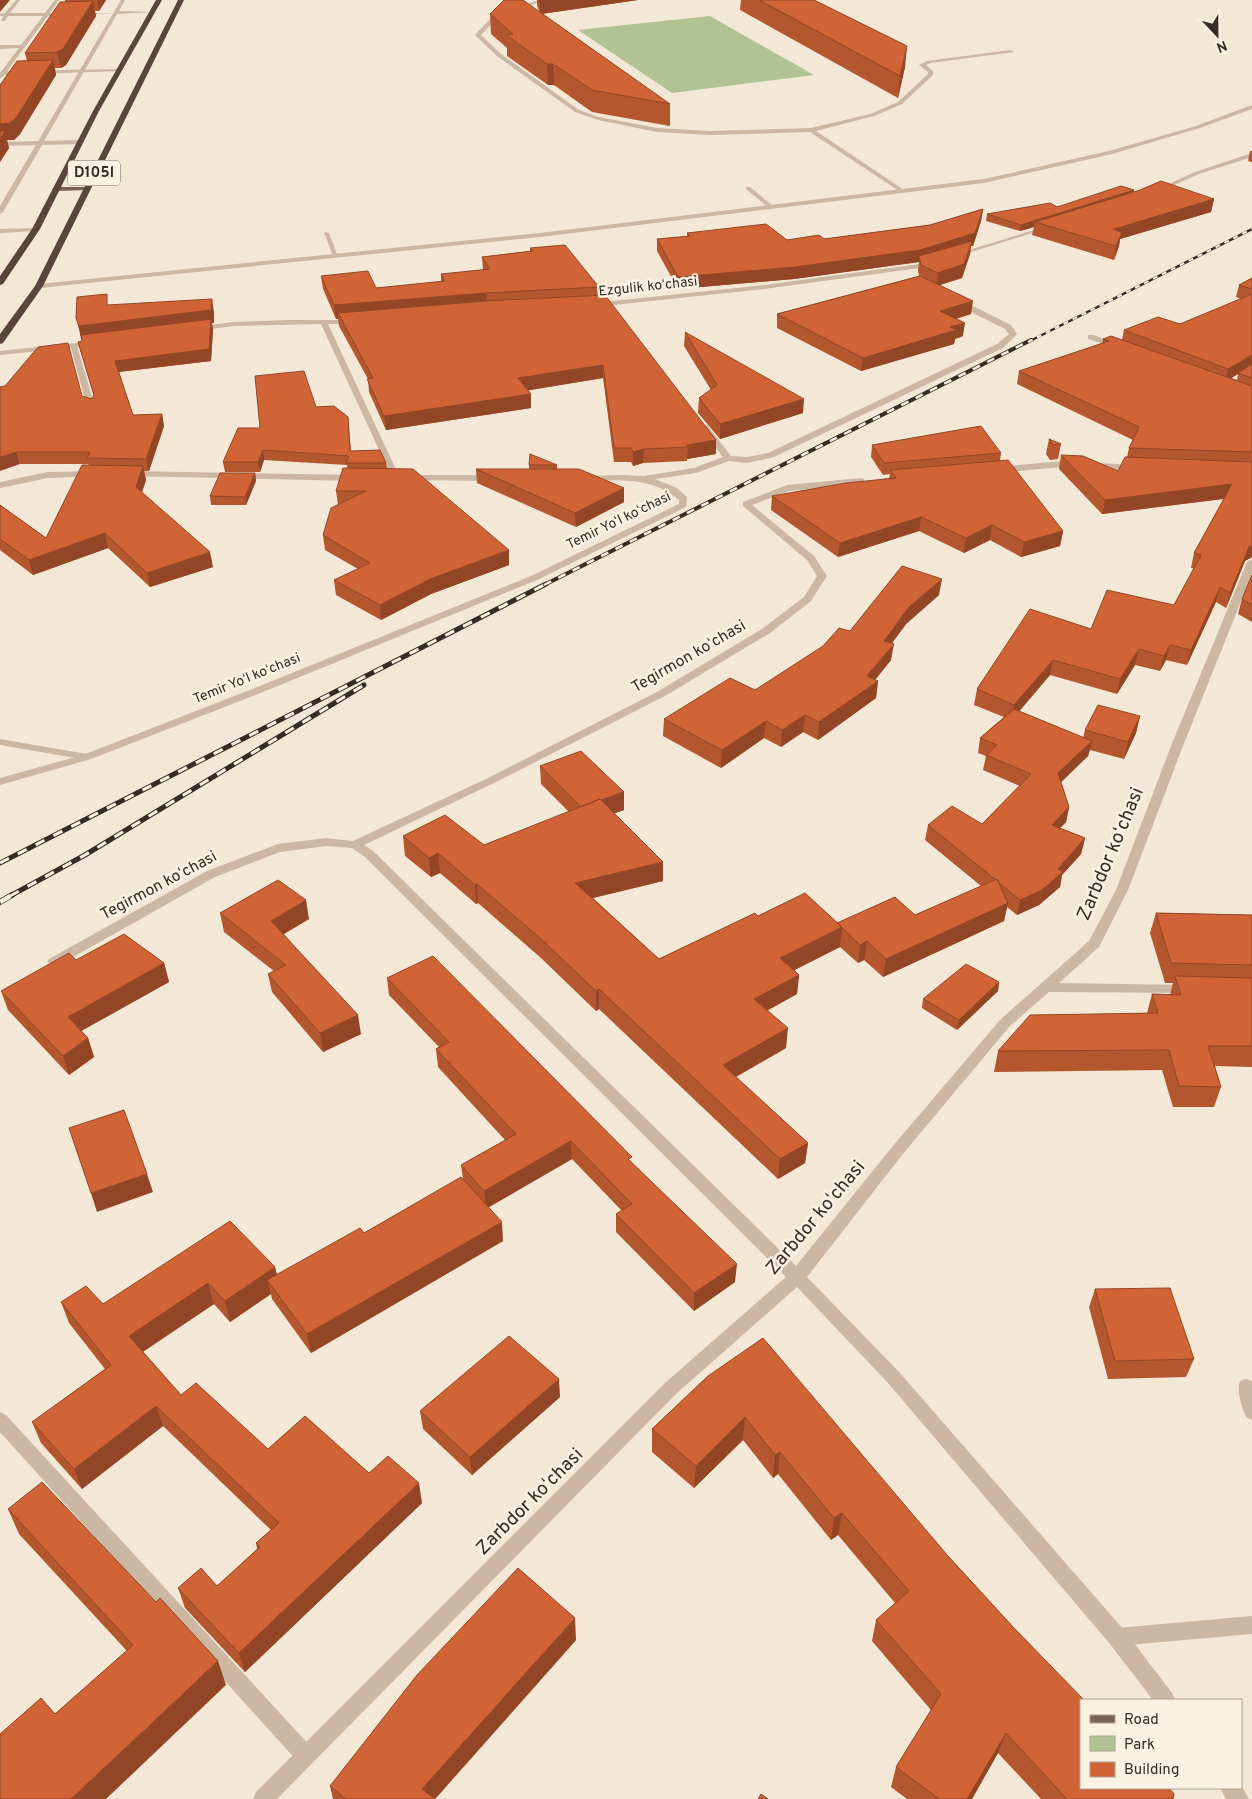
<svg xmlns="http://www.w3.org/2000/svg" width="1252" height="1799" font-family="Overpass,sans-serif">
<rect width="100%" height="100%" fill="#f3e7d6"/>
<path fill="#b1c395" d="M 710,16 L 814,75 L 672,93 L 578,30 Z"/>
<g fill="none" stroke-linecap="round" stroke-linejoin="round">
<path fill="#ccb7a2" fill-rule="evenodd" d="M 121,0 L 125,0 L 119,11 L 154,12 L 117,14 L 44,141 L 80,140 L 83,142 L 80,144 L 42,145 L 3,212 L 0,214 L 0,206 Z
M 539,0 L 546,0 L 498,17 L 481,35 L 501,54 L 579,110 L 599,117 L 657,128 L 710,131 L 811,128 L 870,114 L 898,102 L 928,74 L 928,72 L 919,65 L 927,61 L 1011,50 L 1014,52 L 930,63 L 926,65 L 933,71 L 933,75 L 902,104 L 874,116 L 816,131 L 904,190 L 902,193 L 810,132 L 710,135 L 657,132 L 598,120 L 575,112 L 497,56 L 475,35 L 494,15 Z
M 746,187 L 750,187 L 773,206 L 773,208 L 769,208 L 746,189 Z
M 38,228 L 39,229 L 36,231 L 0,233 L 0,229 Z
M 324,232 L 329,233 L 338,257 L 333,256 Z
M 1088,335 L 1094,335 L 1120,346 L 1116,348 L 1088,339 Z
M 70,344 L 77,346 L 95,407 L 94,409 L 87,407 Z
M 0,739 L 87,754 L 93,757 L 87,760 L 0,745 Z
M 1246,1379 L 1252,1381 L 1252,1420 L 1246,1417 C 1242,1408 1236,1390 1240,1381 Z
M 0,1412 L 6,1415 L 312,1748 L 315,1755 L 312,1762 L 305,1765 L 298,1762 L 0,1432 Z
M 1252,1616 L 1252,1634 L 1117,1646 L 1110,1644 L 1108,1637 L 1110,1630 L 1117,1628 Z"/>
<path fill="#ccb7a2" fill-rule="evenodd" d="M 16,0 L 20,0 L 10,13 L 45,13 L 55,0 L 59,0 L 50,13 L 117,13 L 48,16 L 7,71 L 119,69 L 122,71 L 5,75 L 0,79 L 0,73 L 19,48 L 0,49 L 0,45 L 21,45 L 43,16 L 8,16 L 5,21 L 1,21 L 3,16 L 0,16 L 0,14 L 5,13 Z
M 1252,105 L 1252,109 L 1200,128 L 1112,154 L 984,183 L 540,237 L 39,288 L 35,286 L 39,284 L 540,233 L 984,179 L 1109,151 L 1196,126 Z
M 0,142 L 39,141 L 42,143 L 39,145 L 0,146 Z
M 1252,153 L 1252,157 L 1199,174 L 1158,192 L 1153,191 L 1195,172 Z
M 1047,226 L 1052,227 L 958,256 L 953,255 Z
M 934,260 L 937,262 L 936,263 L 920,268 L 764,289 L 595,307 L 591,305 L 595,303 L 764,285 L 919,264 Z
M 955,300 L 961,300 L 1011,325 L 1017,334 L 1003,348 L 774,457 L 747,463 L 729,461 L 696,473 L 655,479 L 677,488 L 687,497 L 686,507 L 537,580 L 263,692 L 91,759 L 0,785 L 0,778 L 83,755 L 255,688 L 531,576 L 679,504 L 679,500 C 652,476 617,480 583,481 L 580,480 L 580,476 L 623,475 L 644,476 L 694,468 L 723,457 L 701,428 L 705,425 L 708,426 L 731,456 L 747,457 L 768,453 L 997,344 L 1009,334 L 1005,329 L 955,304 Z
M 288,320 L 359,320 L 359,324 L 328,324 L 400,478 L 399,480 L 392,478 L 321,324 L 233,326 L 196,331 L 192,329 L 196,327 L 233,322 Z
M 94,341 L 98,343 L 97,345 L 0,355 L 0,351 Z
M 1062,461 L 1136,465 L 1140,468 L 1136,471 L 1062,467 L 998,473 L 994,470 L 998,467 Z
M 95,471 L 99,474 L 98,476 L 48,478 L 0,488 L 0,482 L 48,472 Z
M 128,471 L 355,475 L 359,478 L 355,481 L 125,476 L 124,474 Z
M 408,475 L 493,475 L 497,478 L 493,481 L 405,480 L 405,476 Z
M 861,478 L 864,479 L 864,483 L 789,491 L 752,505 L 814,556 L 827,576 L 811,601 L 770,633 L 665,696 L 494,783 L 364,845 L 373,851 L 796,1266 L 892,1147 L 1000,1020 L 1089,941 L 1116,890 L 1171,746 L 1247,562 L 1252,559 L 1252,574 L 1183,746 L 1128,890 L 1099,947 L 1059,983 L 1186,985 L 1191,987 L 1193,990 L 1191,993 L 1049,992 L 1010,1026 L 902,1155 L 807,1277 L 900,1373 L 1124,1630 L 1172,1693 L 1175,1700 L 1153,1700 L 1110,1644 L 888,1383 L 797,1287 L 677,1393 L 277,1799 L 253,1799 L 256,1792 L 665,1383 L 786,1277 L 365,857 L 352,848 L 326,846 L 280,852 L 215,877 L 59,965 L 54,966 L 47,962 L 49,959 L 207,871 L 278,844 L 326,838 L 353,841 L 486,779 L 657,692 L 762,629 L 804,597 L 817,576 L 807,560 L 743,506 L 743,502 L 787,485 Z
M 1241,1785 L 1249,1799 L 1226,1799 L 1220,1788 L 1241,1788 Z"/>
<path fill="#796354" fill-rule="evenodd" d="M 86,187 L 88,190 L 55,191 L 52,189 L 55,187 Z"/>
<path fill="#58453b" fill-rule="evenodd" d="M 156,0 L 162,0 L 99,111 L 40,229 L 3,284 L 0,285 L 0,276 L 32,229 L 93,111 Z
M 178,0 L 184,0 L 43,286 L 3,343 L 0,344 L 0,334 L 35,286 Z"/>
<defs>
<path id="rail-far3" d="M 1028,342 L 1252,229"/>
<path id="rail-far2" d="M 544,585 L 1031,340"/>
<path id="rail-far1" d="M 0,863 L 546,584
M 10,896 L 85,855 L 364,685"/>
<path id="rail" d="M 0,902 L 12,895"/>
</defs>
<use href="#rail-far3" stroke="#362b25" stroke-width="2.5"/>
<use href="#rail-far2" stroke="#362b25" stroke-width="4"/>
<use href="#rail-far1" stroke="#362b25" stroke-width="5"/>
<use href="#rail" stroke="#362b25" stroke-width="6"/>
<use href="#rail-far3" stroke="#fbf1e3" stroke-width="2" stroke-dasharray="5" stroke-linecap="butt"/>
<use href="#rail-far2" stroke="#fbf1e3" stroke-width="2.5" stroke-dasharray="8" stroke-linecap="butt"/>
<use href="#rail-far1" stroke="#fbf1e3" stroke-width="3" stroke-dasharray="10" stroke-linecap="butt"/>
<use href="#rail" stroke="#fbf1e3" stroke-width="4.5" stroke-dasharray="12" stroke-linecap="butt"/>
</g>
<path fill="#b4562e" fill-rule="evenodd" d="M 65,0 L 106,0 L 99,11 L 95,11 L 96,16 L 66,65 L 61,68 L 55,68 L 56,75 L 20,134 L 14,140 L 7,140 L 9,148 L 0,162 L 0,85 L 27,61 L 25,53 L 65,2 Z
M 537,0 L 638,0 L 542,14 L 670,104 L 670,126 L 592,112 L 554,85 L 548,85 L 507,56 L 507,48 L 491,34 L 490,14 L 539,11 L 537,5 Z
M 741,0 L 814,0 L 905,67 L 898,98 L 740,10 Z
M 1250,151 L 1252,151 L 1252,162 L 1248,161 Z
M 1134,192 L 1214,199 L 1211,212 L 1120,239 L 1119,246 L 1114,260 L 1032,235 L 1034,227 L 1020,231 L 986,221 L 987,214 L 1057,207 Z
M 983,209 L 981,221 L 973,246 L 971,246 L 970,254 L 962,278 L 940,285 L 971,314 L 956,319 L 963,336 L 955,339 L 954,344 L 861,371 L 777,328 L 777,314 L 919,276 L 918,270 L 919,262 L 794,279 L 678,289 L 657,251 L 657,239 L 687,237 L 687,233 L 787,240 L 824,239 L 930,225 Z
M 530,248 L 599,287 L 599,296 L 716,454 L 687,459 L 687,461 L 643,463 L 633,466 L 631,462 L 614,462 L 603,378 L 528,390 L 531,408 L 386,430 L 369,392 L 368,379 L 339,326 L 338,319 L 336,319 L 323,289 L 321,276 L 376,288 L 441,282 L 441,274 L 483,270 L 482,257 L 530,251 Z
M 1252,278 L 1252,557 L 1245,561 L 1226,608 L 1216,602 L 1187,665 L 1166,660 L 1160,671 L 1135,665 L 1117,694 L 1050,675 L 1019,711 L 1083,738 L 1085,730 L 1140,716 L 1136,733 L 1124,759 L 1090,750 L 1088,756 L 1061,782 L 1069,807 L 1066,822 L 1060,828 L 1085,838 L 1081,854 L 1062,875 L 1060,887 L 1039,905 L 1017,915 L 1007,907 L 1004,921 L 883,977 L 864,960 L 858,963 L 840,947 L 794,970 L 799,975 L 797,994 L 768,1010 L 786,1048 L 736,1077 L 808,1143 L 805,1163 L 778,1179 L 599,1009 L 596,1011 L 541,958 L 478,903 L 476,904 L 440,873 L 431,877 L 405,856 L 403,836 L 484,845 L 569,812 L 541,784 L 540,766 L 624,792 L 624,810 L 614,813 L 663,881 L 593,898 L 659,959 L 758,916 L 837,923 L 915,915 L 981,886 L 925,840 L 928,825 L 982,824 L 1020,786 L 983,770 L 986,756 L 978,753 L 980,738 L 1004,717 L 974,705 L 977,689 L 1091,629 L 1174,605 L 1194,568 L 1191,568 L 1194,553 L 1224,499 L 1102,514 L 1059,469 L 1061,455 L 1118,471 L 1127,457 L 1129,448 L 1133,440 L 1017,384 L 1019,371 L 1102,344 L 1103,339 L 1122,340 L 1124,330 L 1180,324 L 1241,299 L 1236,297 L 1239,285 ZM 1238,374 L 1237,380 L 1231,378 Z
M 109,305 L 214,312 L 214,323 L 212,323 L 213,330 L 211,361 L 119,372 L 133,415 L 162,414 L 164,426 L 149,471 L 144,471 L 146,480 L 142,492 L 213,567 L 150,587 L 108,548 L 33,575 L 0,550 L 0,505 L 46,538 L 89,465 L 88,464 L 20,464 L 0,387 L 82,396 L 92,399 L 94,396 L 81,353 L 78,342 L 82,341 L 76,318 Z
M 685,332 L 803,413 L 720,439 L 698,413 L 699,398 L 711,390 L 684,346 Z
M 316,407 L 348,417 L 351,451 L 386,463 L 387,468 L 509,565 L 431,594 L 381,620 L 336,595 L 334,580 L 358,569 L 325,550 L 323,535 L 338,505 L 336,491 L 347,468 L 347,465 L 264,460 L 260,472 L 225,472 L 223,462 L 260,428 Z
M 1049,439 L 1061,444 L 1058,459 L 1050,460 L 1046,454 Z
M 872,445 L 1001,453 L 1000,461 L 1063,531 L 1060,546 L 1021,557 L 990,540 L 964,553 L 919,531 L 838,557 L 771,510 L 772,496 L 889,478 L 890,474 L 883,475 L 871,457 Z
M 529,465 L 557,465 L 557,469 L 624,488 L 624,502 L 576,527 L 477,483 L 476,469 L 529,469 Z
M 255,473 L 256,481 L 246,505 L 211,505 L 210,496 Z
M 1252,575 L 1252,622 L 1238,614 L 1242,599 Z
M 939,595 L 906,624 L 892,643 L 891,660 L 875,680 L 878,681 L 876,698 L 818,740 L 803,732 L 781,747 L 764,738 L 721,768 L 663,736 L 664,719 L 755,690 L 850,631 Z
M 220,913 L 309,919 L 284,934 L 361,1034 L 323,1052 L 272,992 L 268,974 L 274,971 L 224,932 Z
M 1156,913 L 1252,915 L 1252,1067 L 1215,1066 L 1221,1087 L 1214,1107 L 1173,1107 L 1162,1070 L 994,1072 L 998,1051 L 1147,1013 L 1152,994 L 1170,995 L 1173,983 L 1165,983 L 1150,933 Z
M 76,960 L 164,963 L 169,982 L 81,1031 L 88,1038 L 94,1057 L 69,1075 L 8,1010 L 1,991 Z
M 387,978 L 632,1163 L 735,1282 L 694,1311 L 616,1232 L 616,1214 L 622,1211 L 572,1159 L 488,1207 L 503,1241 L 311,1353 L 272,1299 L 271,1294 L 230,1322 L 214,1304 L 143,1352 L 181,1395 L 268,1449 L 369,1473 L 422,1503 L 245,1672 L 242,1669 L 185,1608 L 178,1588 L 217,1586 L 257,1549 L 256,1543 L 271,1530 L 163,1426 L 82,1489 L 41,1443 L 32,1422 L 105,1369 L 69,1323 L 61,1302 L 103,1304 L 275,1267 L 277,1275 L 364,1233 L 463,1179 L 461,1165 L 505,1140 L 438,1067 L 436,1049 L 439,1047 L 389,995 Z
M 999,982 L 998,991 L 957,1030 L 922,1008 L 923,999 Z
M 1095,1289 L 1194,1359 L 1186,1377 L 1108,1379 L 1089,1307 Z
M 708,1376 L 948,1556 L 1014,1628 L 1173,1799 L 1041,1799 L 998,1753 L 972,1799 L 907,1799 L 891,1787 L 896,1767 L 931,1710 L 872,1641 L 876,1620 L 895,1603 L 838,1535 L 831,1540 L 778,1474 L 773,1478 L 743,1440 L 694,1488 L 652,1452 L 652,1429 Z
M 560,1397 L 472,1475 L 423,1429 L 420,1411 Z
M 8,1509 L 226,1685 L 55,1714 L 127,1651 L 19,1534 Z
M 576,1640 L 435,1799 L 333,1799 L 330,1786 Z"/>
<path fill="#924626" d="M 0,0 L 10,0 L 0,12 Z
M 97,0 L 106,0 L 99,11 Z
M 539,0 L 638,0 L 540,14 Z
M 93,1 L 96,16 L 66,65 L 61,68 L 57,52 Z
M 907,46 L 905,67 L 898,98 L 900,76 Z
M 53,60 L 56,75 L 20,134 L 14,140 L 7,140 L 9,148 L 0,162 L 0,124 Z
M 547,64 L 553,64 L 554,85 L 548,85 Z
M 1134,190 L 1133,197 L 1035,222 L 1034,227 L 1020,231 L 1021,225 Z
M 1214,199 L 1211,212 L 1120,239 L 1119,246 L 1114,260 L 1116,246 L 1114,229 Z
M 983,209 L 981,221 L 973,246 L 971,246 L 970,254 L 962,278 L 936,286 L 938,273 L 919,256 L 919,262 L 794,279 L 678,289 L 678,277 L 795,267 Z
M 486,293 L 487,306 L 338,313 L 338,319 L 336,319 L 334,305 Z
M 212,299 L 214,312 L 214,323 L 212,323 L 213,330 L 211,361 L 117,372 L 115,361 L 211,323 L 81,339 L 79,326 Z
M 973,301 L 971,314 L 938,324 L 940,311 Z
M 965,323 L 963,336 L 955,339 L 954,344 L 861,371 L 863,358 L 950,327 Z
M 1252,355 L 1252,366 L 1238,373 L 1238,374 L 1225,382 L 1228,369 Z
M 603,365 L 603,378 L 519,392 L 518,378 Z
M 531,394 L 531,408 L 386,430 L 384,416 Z
M 804,399 L 803,413 L 720,439 L 720,424 Z
M 162,414 L 164,426 L 149,471 L 146,459 Z
M 716,440 L 716,454 L 687,459 L 688,447 L 687,445 Z
M 644,449 L 643,463 L 633,466 L 633,452 Z
M 263,450 L 264,460 L 260,472 L 258,462 Z
M 17,452 L 20,464 L 0,471 L 0,457 Z
M 143,466 L 146,480 L 139,501 L 136,487 Z
M 255,473 L 256,481 L 246,505 L 245,497 Z
M 1232,484 L 1229,498 L 1102,514 L 1105,500 Z
M 624,488 L 624,502 L 576,527 L 575,513 Z
M 921,517 L 919,531 L 838,557 L 840,543 Z
M 992,525 L 990,540 L 964,553 L 966,538 Z
M 1063,531 L 1060,546 L 1021,557 L 1024,542 Z
M 105,533 L 108,548 L 33,575 L 29,560 Z
M 1252,545 L 1252,557 L 1245,561 L 1226,608 L 1230,593 L 1249,547 Z
M 509,550 L 509,565 L 431,594 L 381,620 L 380,605 L 430,579 Z
M 210,552 L 213,567 L 150,587 L 147,573 Z
M 942,579 L 939,595 L 906,624 L 882,657 L 894,644 L 891,660 L 870,686 L 878,681 L 876,698 L 818,740 L 819,722 L 867,676 L 884,641 L 909,607 Z
M 1220,587 L 1216,602 L 1187,665 L 1191,650 Z
M 1170,645 L 1166,660 L 1160,671 L 1164,656 Z
M 1139,649 L 1135,665 L 1117,694 L 1120,679 Z
M 1053,660 L 1050,675 L 1012,720 L 1014,705 Z
M 805,715 L 803,732 L 781,747 L 782,730 Z
M 1140,716 L 1136,733 L 1124,759 L 1128,742 Z
M 766,721 L 764,738 L 721,768 L 722,750 Z
M 1092,741 L 1088,756 L 1055,788 L 1058,773 Z
M 624,792 L 624,810 L 582,825 L 582,807 Z
M 1069,807 L 1066,822 L 1048,840 L 1052,825 Z
M 1085,838 L 1081,854 L 1062,875 L 1060,887 L 1039,905 L 1017,915 L 1020,900 L 1058,869 Z
M 438,853 L 440,873 L 431,877 L 429,858 Z
M 663,862 L 663,881 L 576,902 L 575,883 Z
M 477,884 L 478,903 L 476,904 L 475,885 Z
M 306,900 L 309,919 L 275,939 L 271,921 Z
M 1008,903 L 1004,921 L 883,977 L 886,959 Z
M 842,927 L 840,947 L 779,978 L 780,958 Z
M 867,941 L 864,960 L 858,963 L 860,945 Z
M 164,963 L 169,982 L 74,1035 L 68,1017 Z
M 799,975 L 797,994 L 752,1019 L 754,999 Z
M 999,982 L 998,991 L 957,1030 L 959,1020 Z
M 599,989 L 599,1009 L 596,1011 L 596,991 Z
M 358,1015 L 361,1034 L 323,1052 L 320,1033 Z
M 788,1028 L 786,1048 L 721,1085 L 723,1065 Z
M 88,1038 L 94,1057 L 69,1075 L 63,1056 Z
M 571,1141 L 572,1159 L 486,1209 L 484,1191 Z
M 808,1143 L 805,1163 L 778,1179 L 780,1159 Z
M 147,1174 L 153,1192 L 97,1212 L 91,1193 Z
M 502,1222 L 503,1241 L 311,1353 L 307,1334 Z
M 737,1264 L 735,1282 L 694,1311 L 694,1293 Z
M 275,1267 L 280,1288 L 267,1280 L 271,1294 L 230,1322 L 225,1301 Z
M 208,1283 L 214,1304 L 136,1356 L 129,1336 Z
M 559,1379 L 560,1397 L 472,1475 L 470,1457 Z
M 156,1406 L 163,1426 L 82,1489 L 74,1469 Z
M 745,1417 L 743,1440 L 694,1488 L 696,1466 Z
M 780,1452 L 778,1474 L 773,1478 L 775,1455 Z
M 419,1483 L 422,1503 L 245,1672 L 239,1653 Z
M 842,1513 L 838,1535 L 831,1540 L 834,1518 Z
M 575,1618 L 576,1640 L 435,1799 L 422,1789 Z
M 218,1661 L 226,1685 L 106,1799 L 71,1799 Z
M 1006,1733 L 998,1753 L 972,1799 L 967,1799 Z"/>
<path fill="#d16436" stroke="#924626" d="M 504,0 L 523,0 L 670,104 L 592,90 L 553,64 L 547,64 L 506,35 L 513,34 L 490,14 Z
M 759,0 L 814,0 L 907,46 L 900,76 Z
M 93,1 L 63,49 L 57,52 L 25,53 L 60,2 Z
M 53,60 L 16,118 L 10,123 L 0,124 L 0,85 L 17,61 Z
M 0,131 L 5,131 L 0,139 Z
M 1161,181 L 1214,199 L 1114,229 L 1122,233 L 1116,246 L 1035,222 L 1140,190 Z
M 1121,186 L 1134,190 L 1021,225 L 987,214 L 1050,203 L 1057,207 Z
M 983,209 L 975,233 L 920,250 L 795,267 L 678,277 L 657,239 L 690,236 L 687,233 L 766,224 L 787,240 L 819,235 L 824,239 L 930,225 Z
M 972,241 L 964,264 L 938,273 L 921,265 L 919,256 Z
M 565,245 L 599,287 L 486,293 L 334,305 L 321,276 L 368,271 L 376,288 L 445,281 L 441,274 L 490,269 L 482,257 L 533,251 L 530,248 Z
M 920,276 L 973,301 L 940,311 L 965,323 L 950,327 L 956,330 L 863,358 L 777,314 Z
M 1252,278 L 1252,289 L 1239,285 Z
M 107,294 L 107,305 L 212,299 L 211,310 L 79,326 L 76,318 L 77,297 Z
M 1252,294 L 1252,355 L 1228,369 L 1124,330 L 1158,317 L 1180,324 Z
M 605,295 L 716,440 L 687,445 L 688,447 L 644,449 L 633,452 L 631,448 L 614,448 L 603,365 L 518,378 L 531,394 L 384,416 L 367,379 L 373,378 L 338,313 L 486,301 Z
M 211,319 L 209,349 L 115,361 L 133,415 L 162,414 L 146,459 L 87,458 L 90,452 L 17,452 L 0,457 L 0,387 L 5,386 L 38,347 L 68,343 L 82,396 L 92,399 L 94,395 L 78,342 L 82,341 L 81,335 Z
M 685,332 L 804,399 L 720,424 L 699,398 L 717,385 Z
M 1111,336 L 1252,386 L 1252,452 L 1129,448 L 1139,427 L 1019,371 L 1109,341 L 1103,339 Z
M 1252,364 L 1252,378 L 1238,373 Z
M 304,371 L 316,407 L 334,406 L 348,417 L 350,451 L 380,450 L 386,463 L 346,463 L 349,456 L 263,450 L 258,462 L 223,462 L 238,428 L 260,428 L 255,376 Z
M 981,426 L 1001,453 L 884,463 L 872,445 Z
M 1049,439 L 1061,444 L 1053,445 Z
M 530,454 L 557,465 L 529,465 Z
M 1061,455 L 1083,456 L 1118,471 L 1125,457 L 1252,462 L 1252,545 L 1249,547 L 1230,593 L 1220,587 L 1191,650 L 1170,645 L 1164,656 L 1139,649 L 1120,679 L 1053,660 L 1014,705 L 977,689 L 1030,609 L 1091,629 L 1107,590 L 1174,605 L 1201,555 L 1194,553 L 1232,484 L 1105,500 Z
M 1008,460 L 1063,531 L 1024,542 L 992,525 L 966,538 L 921,517 L 840,543 L 772,496 L 846,483 L 896,478 L 890,470 Z
M 82,465 L 143,466 L 136,487 L 210,552 L 147,573 L 105,533 L 29,560 L 0,539 L 0,505 L 46,538 Z
M 343,468 L 413,469 L 509,550 L 430,579 L 380,605 L 334,580 L 370,563 L 323,535 L 331,508 L 366,491 L 336,491 Z
M 476,469 L 579,469 L 624,488 L 575,513 Z
M 220,473 L 255,473 L 245,497 L 210,496 Z
M 902,566 L 942,579 L 909,607 L 884,641 L 894,644 L 867,676 L 878,681 L 819,722 L 805,715 L 782,730 L 766,721 L 722,750 L 664,719 L 730,678 L 755,690 L 823,646 L 839,628 L 850,631 Z
M 1252,575 L 1252,605 L 1242,599 Z
M 1098,705 L 1140,716 L 1128,742 L 1085,730 Z
M 1014,709 L 1092,741 L 1058,773 L 1069,807 L 1052,825 L 1085,838 L 1058,869 L 1063,872 L 1042,890 L 1020,900 L 998,882 L 997,879 L 996,880 L 928,825 L 952,806 L 982,824 L 1031,774 L 986,755 L 997,745 L 980,738 Z
M 581,751 L 624,792 L 601,800 L 600,799 L 581,807 L 540,766 Z
M 600,799 L 663,862 L 575,883 L 659,959 L 755,913 L 758,916 L 805,893 L 842,927 L 780,958 L 799,975 L 754,999 L 788,1028 L 723,1065 L 808,1143 L 780,1159 L 599,989 L 596,991 L 540,938 L 477,884 L 475,885 L 438,853 L 429,858 L 403,836 L 445,815 L 484,845 Z
M 997,879 L 1008,903 L 886,959 L 867,941 L 860,945 L 837,923 L 895,897 L 915,915 Z
M 278,880 L 306,900 L 271,921 L 358,1015 L 320,1033 L 268,974 L 286,965 L 220,913 Z
M 1156,913 L 1252,915 L 1252,965 L 1171,963 Z
M 124,934 L 164,963 L 68,1017 L 88,1038 L 63,1056 L 1,991 L 69,953 L 76,960 Z
M 433,956 L 632,1157 L 628,1159 L 737,1264 L 694,1293 L 616,1214 L 632,1204 L 571,1141 L 484,1191 L 461,1165 L 516,1134 L 436,1049 L 449,1042 L 387,978 Z
M 966,964 L 999,982 L 959,1020 L 923,999 Z
M 1175,976 L 1252,978 L 1252,1046 L 1208,1046 L 1221,1087 L 1179,1086 L 1169,1050 L 998,1051 L 1030,1015 L 1158,1013 L 1152,994 L 1181,995 Z
M 124,1110 L 147,1174 L 91,1193 L 69,1128 Z
M 461,1177 L 502,1222 L 307,1334 L 267,1280 L 360,1228 L 364,1233 Z
M 230,1221 L 275,1267 L 225,1301 L 208,1283 L 129,1336 L 181,1395 L 196,1383 L 268,1449 L 305,1416 L 369,1473 L 388,1456 L 419,1483 L 239,1653 L 236,1650 L 178,1588 L 201,1568 L 217,1586 L 260,1547 L 256,1543 L 279,1523 L 156,1406 L 74,1469 L 32,1422 L 111,1365 L 61,1302 L 86,1286 L 103,1304 Z
M 1170,1288 L 1194,1359 L 1115,1361 L 1095,1289 Z
M 509,1336 L 559,1379 L 470,1457 L 420,1411 Z
M 763,1338 L 948,1556 L 1014,1628 L 1084,1700 L 1081,1700 L 1081,1788 L 1169,1788 L 1174,1794 L 1173,1799 L 1067,1799 L 1006,1733 L 967,1799 L 939,1799 L 896,1767 L 941,1694 L 876,1620 L 909,1591 L 842,1513 L 834,1518 L 780,1452 L 775,1455 L 745,1417 L 696,1466 L 652,1429 L 708,1376 Z
M 42,1482 L 156,1602 L 160,1598 L 218,1661 L 71,1799 L 0,1799 L 0,1734 L 41,1698 L 55,1714 L 133,1645 L 8,1509 Z
M 518,1568 L 575,1618 L 422,1789 L 435,1799 L 346,1799 L 330,1786 L 417,1675 Z
M 761,1794 L 768,1799 L 758,1799 Z"/>
<g text-anchor="middle" dominant-baseline="central" stroke-width="5" stroke-linejoin="round" paint-order="stroke">
<g font-size="14" fill="#362b25" stroke="#fbf1e3">
<text transform="translate(648 287) rotate(-6)">Ezgulik koʻchasi</text>
<text transform="translate(619 521) rotate(-26)">Temir Yoʻl koʻchasi</text>
<text transform="translate(247 679) rotate(-22)">Temir Yoʻl koʻchasi</text>
</g>
<rect fill="#fbf1e3" stroke="#71665e" stroke-width="1" x="68" y="160.5" width="52" height="25" rx="4"/>
<g font-size="15" font-weight="bold" fill="#362b25">
<text x="94" y="173">D105l</text>
</g>
<g font-size="16" fill="#362b25" stroke="#fbf1e3">
<text transform="translate(689 657) rotate(-30)">Tegirmon koʻchasi</text>
<text transform="translate(159 886) rotate(-28)">Tegirmon koʻchasi</text>
</g>
<g font-size="19" fill="#362b25" stroke="#fbf1e3">
<text transform="translate(1111 854) rotate(-67)">Zarbdor koʻchasi</text>
<text transform="translate(816 1218) rotate(-50)">Zarbdor koʻchasi</text>
<text transform="translate(530 1502) rotate(-45)">Zarbdor koʻchasi</text>
</g>
</g>
<rect x="1080" y="1699" width="162" height="90" fill="#fbf1e3" stroke="#aca297"/>
<rect x="1090" y="1715" width="25" height="8" fill="#796354" stroke="#aca297"/>
<text x="1124" y="1724" font-size="15" fill="#362b25">Road</text>
<rect x="1090" y="1736" width="25" height="15" fill="#b1c395" stroke="#aca297"/>
<text x="1124" y="1749" font-size="15" fill="#362b25">Park</text>
<rect x="1090" y="1762" width="25" height="15" fill="#d16436" stroke="#aca297"/>
<text x="1124" y="1774" font-size="15" fill="#362b25">Building</text>
<g transform="translate(1217 35) rotate(158)" stroke="#fbf1e3" stroke-width="4" paint-order="stroke">
<path d="M0-4L9 19L0 12L-9 19Z" fill="#362b25"/>
<text y="-8" font-size="14" font-weight="bold" text-anchor="middle" fill="#362b25">N</text>
</g>
</svg>
